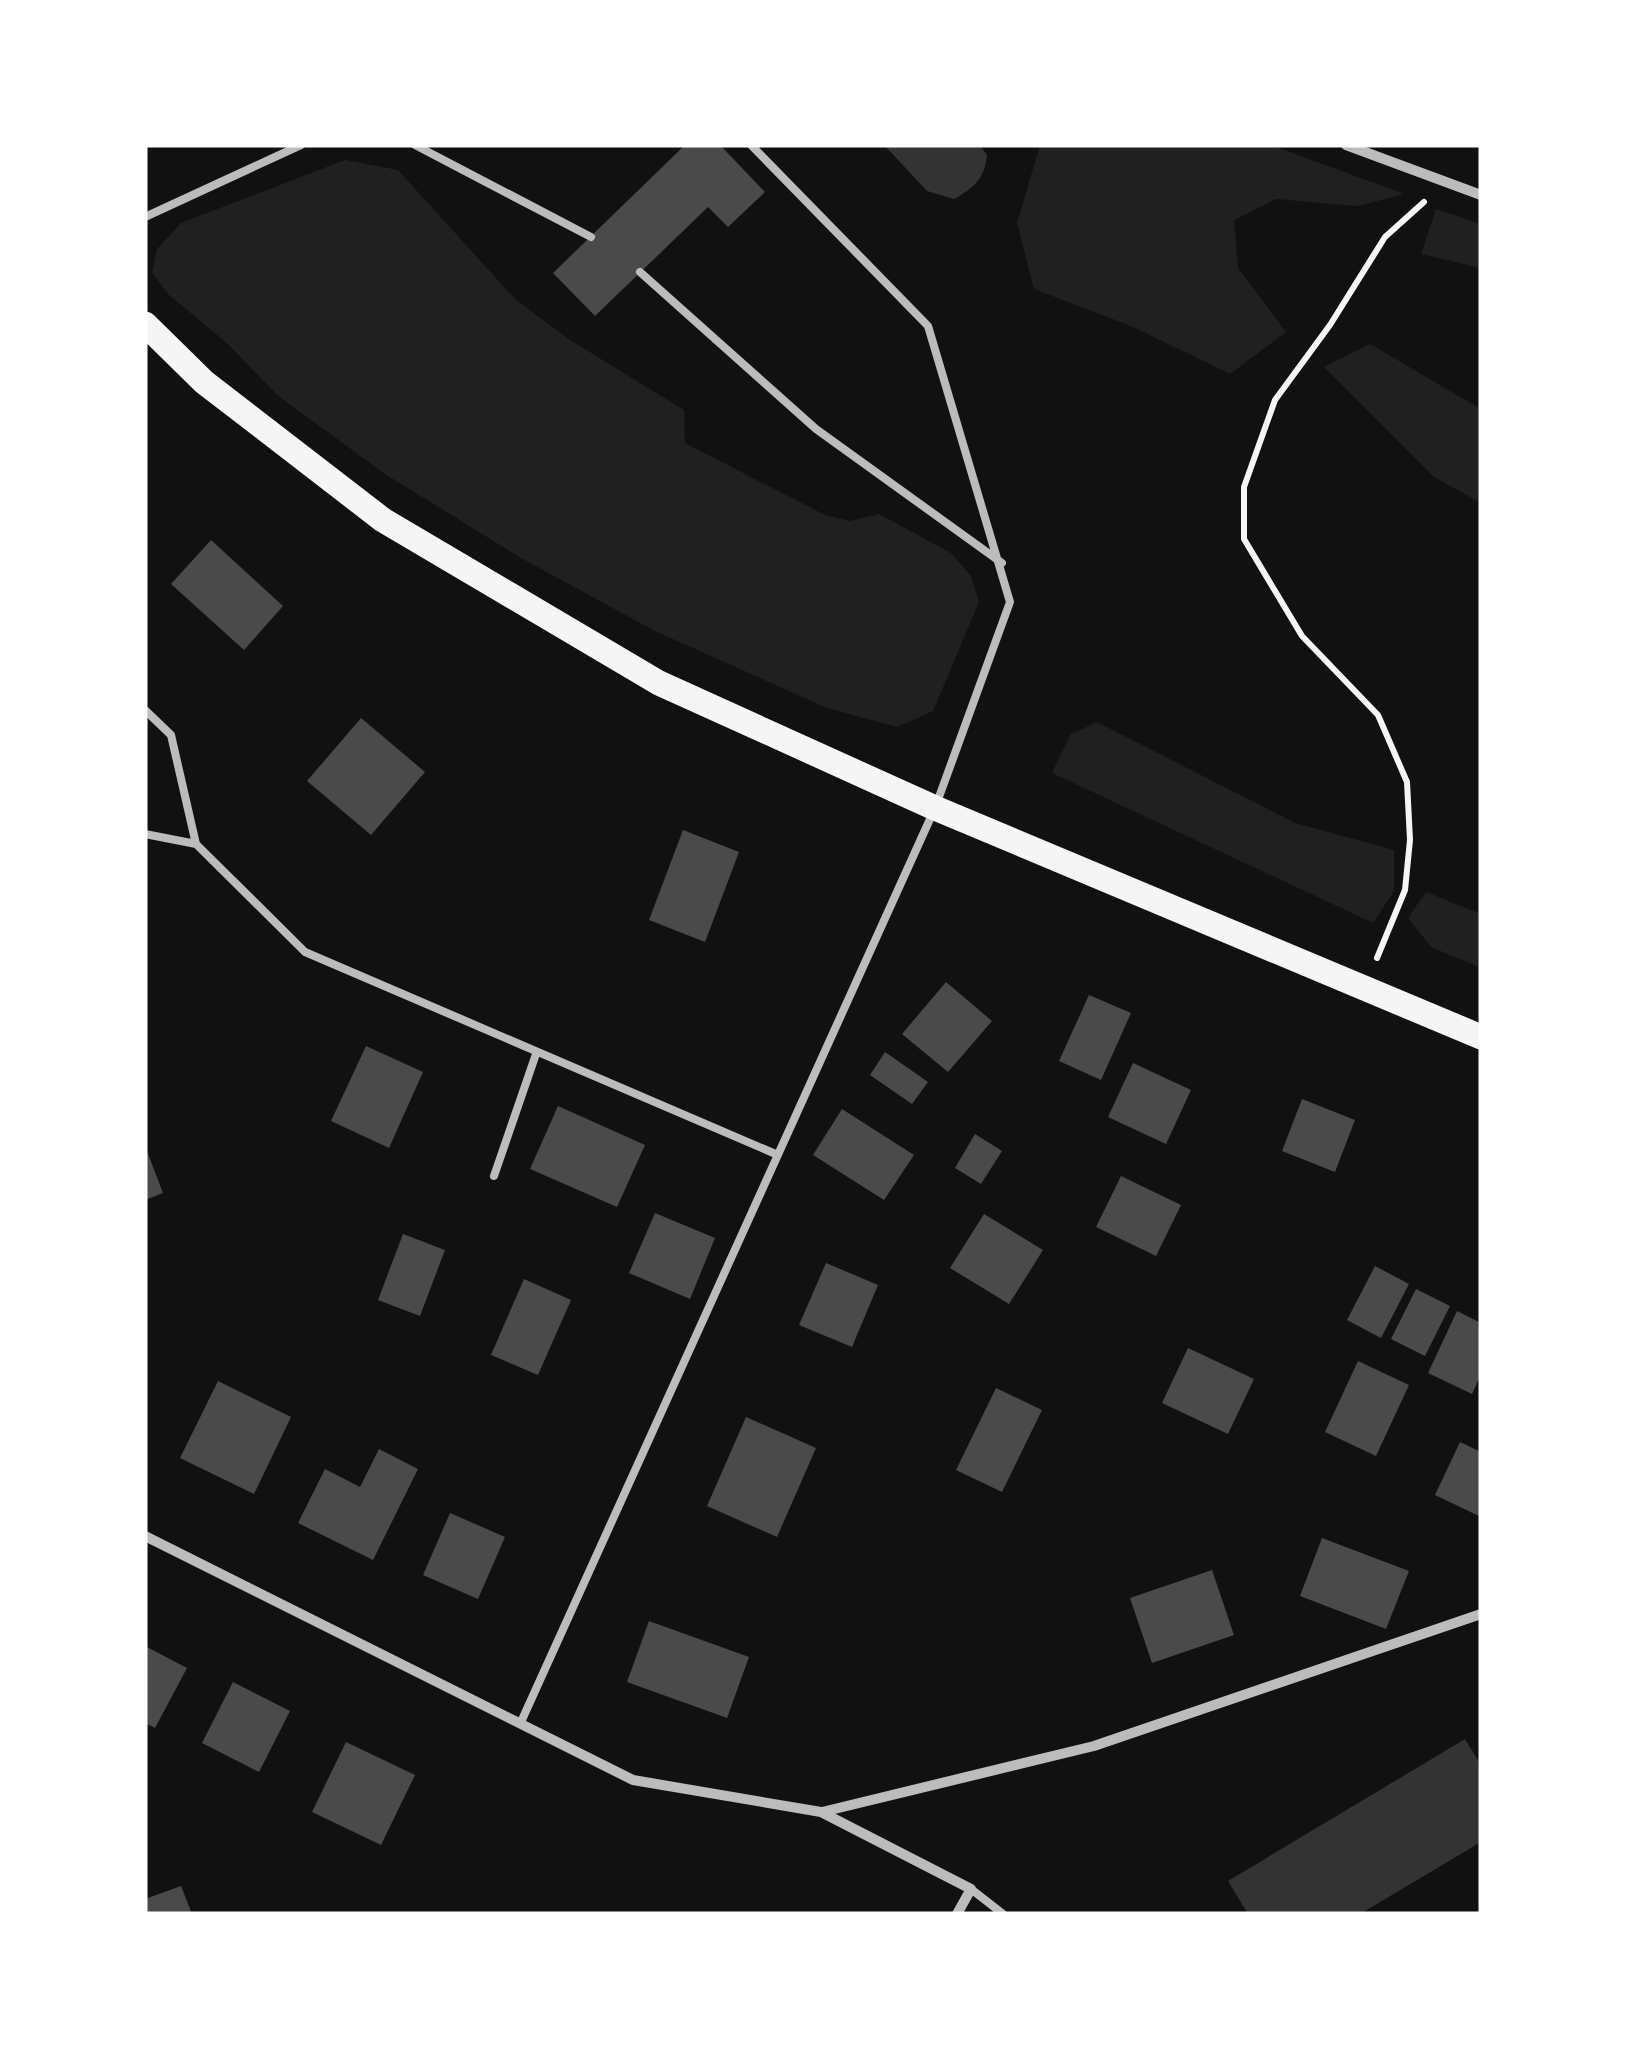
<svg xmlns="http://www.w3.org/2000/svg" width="1626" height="2059" font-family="'IBM Plex Serif',serif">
<rect width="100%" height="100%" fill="#111"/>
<path fill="#202020" d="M 1040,145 L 1271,145 L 1404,194 L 1358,206 L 1276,199 L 1234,220 L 1238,268 L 1286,332 L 1230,374 L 1131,326 L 1034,289 L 1017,223 Z
M 345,160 L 398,170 L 515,299 L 570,340 L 684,410 L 685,443 L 825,515 L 850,521 L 879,514 L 951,553 L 971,576 L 979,602 L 933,711 L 897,727 L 827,708 L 655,631 L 521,558 L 385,474 L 277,395 L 228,344 L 169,295 L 152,273 L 157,249 L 181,223 Z
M 1436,209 L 1481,224 L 1481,268 L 1421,254 Z
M 1370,344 L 1481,409 L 1481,503 L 1434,477 L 1324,367 Z
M 1097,722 L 1295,823 L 1394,850 L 1394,891 L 1373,923 L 1052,773 L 1070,735 Z
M 1426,892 L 1481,914 L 1481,968 L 1431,947 L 1408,918 Z"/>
<path fill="#333" d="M 884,145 L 980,145 L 987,155 C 985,178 974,188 954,199 L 927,191 Z
M 1465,1739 L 1481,1765 L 1481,1842 L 1360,1914 L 1248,1914 L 1228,1881 Z"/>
<path fill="#4a4a4a" d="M 685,145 L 720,145 L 765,192 L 728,227 L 708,207 L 595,316 L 553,273 Z
M 211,540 L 283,606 L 244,650 L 171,584 Z
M 361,718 L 425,772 L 371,835 L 307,781 Z
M 683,830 L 739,852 L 705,942 L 649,920 Z
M 946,982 L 992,1021 L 948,1072 L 902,1034 Z
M 1089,995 L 1131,1013 L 1101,1080 L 1059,1061 Z
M 366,1046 L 423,1072 L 389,1148 L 331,1121 Z
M 885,1052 L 928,1082 L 912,1104 L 870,1075 Z
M 1133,1063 L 1191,1090 L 1166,1144 L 1108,1117 Z
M 1302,1099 L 1355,1120 L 1335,1172 L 1282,1151 Z
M 558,1106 L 645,1145 L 617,1207 L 530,1169 Z
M 842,1109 L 914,1155 L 884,1200 L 813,1155 Z
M 975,1134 L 1002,1151 L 981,1184 L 955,1168 Z
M 145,1146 L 163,1193 L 145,1200 Z
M 1121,1176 L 1181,1205 L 1156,1256 L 1096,1227 Z
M 655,1213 L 715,1238 L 690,1299 L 629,1273 Z
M 984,1214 L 1043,1250 L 1009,1304 L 950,1268 Z
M 403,1234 L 445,1250 L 420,1316 L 378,1300 Z
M 826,1263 L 878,1285 L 852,1347 L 799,1325 Z
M 1375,1266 L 1409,1284 L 1381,1338 L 1347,1320 Z
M 524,1279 L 571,1300 L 538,1375 L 491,1355 Z
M 1416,1289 L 1450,1306 L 1425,1356 L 1391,1339 Z
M 1457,1311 L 1481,1323 L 1481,1374 L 1472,1394 L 1428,1373 Z
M 1188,1348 L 1254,1379 L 1228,1434 L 1162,1403 Z
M 1358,1361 L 1409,1385 L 1376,1456 L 1325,1432 Z
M 218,1381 L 291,1417 L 254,1494 L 180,1458 Z
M 996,1388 L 1042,1410 L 1002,1492 L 956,1470 Z
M 746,1417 L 816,1448 L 777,1537 L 707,1506 Z
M 1460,1442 L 1481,1452 L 1481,1517 L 1435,1495 Z
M 379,1449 L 418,1469 L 373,1560 L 298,1523 L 325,1469 L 360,1487 Z
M 450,1513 L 505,1537 L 478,1599 L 423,1575 Z
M 1322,1538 L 1409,1571 L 1386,1629 L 1300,1596 Z
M 1212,1570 L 1234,1635 L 1152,1663 L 1130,1598 Z
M 649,1621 L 749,1657 L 727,1718 L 627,1682 Z
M 145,1646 L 187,1668 L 155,1728 L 145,1723 Z
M 233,1682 L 290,1711 L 259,1772 L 202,1743 Z
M 346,1742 L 415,1775 L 381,1845 L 312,1812 Z
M 181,1886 L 192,1914 L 145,1914 L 145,1899 Z"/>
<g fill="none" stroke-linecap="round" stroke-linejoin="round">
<path stroke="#f5f5f5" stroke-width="6" d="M 1377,958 L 1405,890 L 1410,840 L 1407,782 L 1378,715 L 1302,636 L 1244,539 L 1244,487 L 1275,400 L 1330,325 L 1385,237 L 1424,202"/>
<path stroke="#bcbcbc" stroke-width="8" d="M 415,145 L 591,237
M 145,217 L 301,145
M 640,272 L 816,429 L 1002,563
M 145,710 L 171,735 L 196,844 L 305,952 L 778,1155
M 145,834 L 196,844
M 494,1176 L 536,1054
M 521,1722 L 935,808 L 1010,602 L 928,326 L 751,145
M 971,1889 L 1003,1914"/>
<path stroke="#bcbcbc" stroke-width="10" d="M 1346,145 L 1481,195
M 145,1536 L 633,1780 L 821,1812 L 971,1889 L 957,1914
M 822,1812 L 1094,1746 L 1481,1614"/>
<path stroke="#f5f5f5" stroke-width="25" d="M 145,324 L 204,382 L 383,520 L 659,683 L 935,808 L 1481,1037"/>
</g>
<rect width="1626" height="2059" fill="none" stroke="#ffffff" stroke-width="295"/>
</svg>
